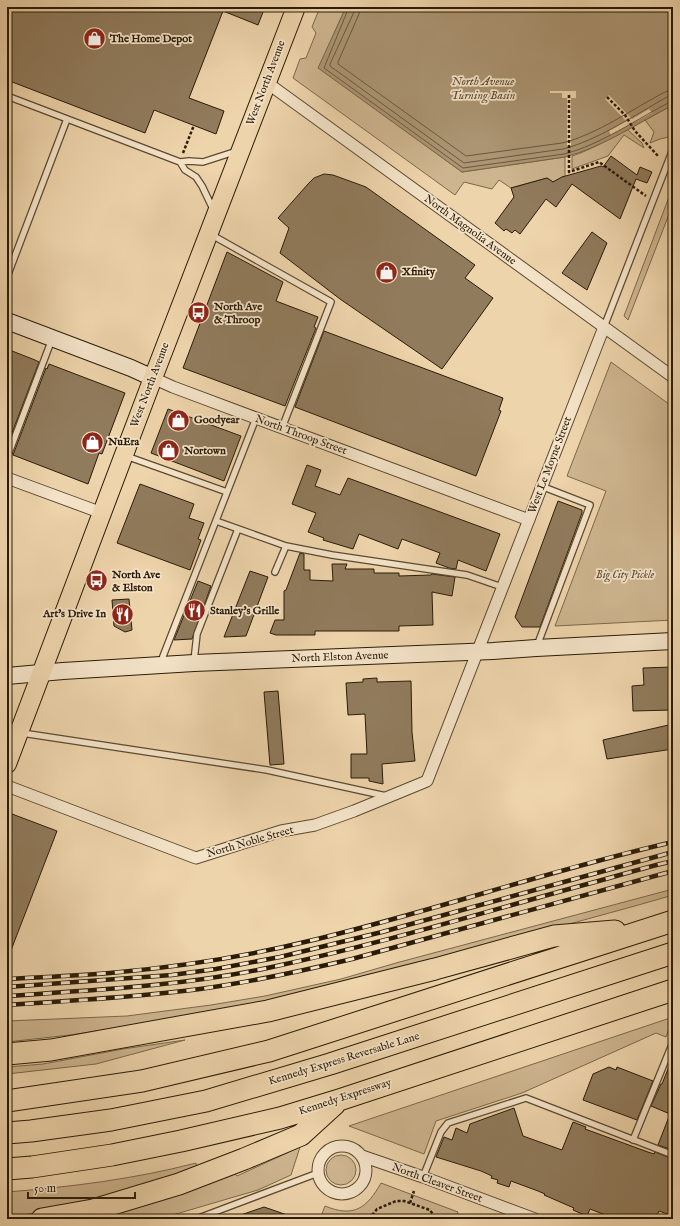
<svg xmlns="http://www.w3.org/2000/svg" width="680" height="1226" font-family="'IM FELL English',serif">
<rect width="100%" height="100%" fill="#eed4ab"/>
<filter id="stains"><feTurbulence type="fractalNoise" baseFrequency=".005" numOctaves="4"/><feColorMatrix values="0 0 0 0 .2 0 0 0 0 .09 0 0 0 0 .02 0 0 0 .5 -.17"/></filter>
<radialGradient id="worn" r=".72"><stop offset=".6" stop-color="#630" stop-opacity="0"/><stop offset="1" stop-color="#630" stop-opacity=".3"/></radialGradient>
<path fill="#cdb58f" stroke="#7c684b" d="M 320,7 L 346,7 L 319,68 L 462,172 L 565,157 L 565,176 L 553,182 L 547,178 L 511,188 L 499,180 L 492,189 L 464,182 L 455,195 L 293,78 L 300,59 L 306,58 L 316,33 L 312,27 Z
M 673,105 L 673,136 L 660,139 L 650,143 L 654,132 L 645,120 Z
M 627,129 L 642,143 L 644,148 L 624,135 L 608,156 L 572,169 L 572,156 C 591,150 609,139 627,129 Z
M 672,189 L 673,204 L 628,320 L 624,316 Z
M 611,362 L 673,407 L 673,620 L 555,626 L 606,491 L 567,476 Z
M 673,889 L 673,895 L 642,904 L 453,956 L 308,994 L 192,1017 L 70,1035 L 7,1042 L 7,1021 L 127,1016 L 211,1005 L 265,996 L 341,979 L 396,963 Z
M 673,1017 L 673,1025 L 669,1029 L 666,1037 L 656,1033 L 522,1093 L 436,1121 L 424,1154 L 349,1126 Z
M 185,1040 L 96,1064 L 7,1074 L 7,1067 L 43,1064 L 123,1049 Z
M 300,1147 L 291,1175 L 258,1190 L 159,1219 L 87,1219 L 234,1173 L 237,1176 Z
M326 1170a15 15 0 1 1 30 0a15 15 0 1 1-30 0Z
M 196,1163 L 197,1170 L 84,1204 L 7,1218 L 7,1192 C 70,1187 135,1179 196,1163 Z
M 381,1183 L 458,1212 L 455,1219 L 320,1219 L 325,1206 C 354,1218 367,1208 381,1183 Z"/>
<path fill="#ab9573" stroke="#776448" d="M 346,7 L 673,7 L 673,105 C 638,123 603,147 565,157 L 462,172 L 318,68 Z"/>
<path fill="#eed4ab" d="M 550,91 L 576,91 L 576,98 L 571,98 L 571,146 L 567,146 L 567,98 L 562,98 L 562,93 L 550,93 Z
M 609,95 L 632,119 L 649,109 L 652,113 L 611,135 L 609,131 L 626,121 L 605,99 Z"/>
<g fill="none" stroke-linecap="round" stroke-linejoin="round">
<path stroke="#6a583d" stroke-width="1" d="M 349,7 L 324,68 L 463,168 L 564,154 C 600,145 637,119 670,102 L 673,101
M 354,7 L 354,12 L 330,64 L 330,66 L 464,163 L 563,149 C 598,140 635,115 667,97 L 673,96
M 360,7 L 359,14 L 338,62 L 338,64 L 466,156 L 562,143 C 596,135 634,108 665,92 L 673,90"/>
</g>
<path fill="#907b5c" stroke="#2a1b07" d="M 7,7 L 265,7 L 258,25 L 223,11 L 189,98 L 224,111 L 216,134 L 154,110 L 145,133 L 7,80 Z
M 611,156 L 637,175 L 640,167 L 652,172 L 647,183 L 636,179 L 620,219 L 572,184 L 556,207 L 546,199 L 520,234 L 515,230 L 512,233 L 506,229 L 504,231 L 495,223 L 514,197 L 511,188 L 547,178 L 553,182 L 562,177 L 601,166 L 603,167 Z
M 324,174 L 333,175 L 366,187 L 475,265 L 465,278 L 493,298 L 442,369 L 340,299 L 280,253 L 289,228 L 278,218 L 308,184 L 314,178 Z
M 592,232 L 607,243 L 587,290 L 562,273 Z
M 227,252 L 283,282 L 276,301 L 318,317 L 314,327 L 316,328 L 285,406 L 183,368 Z
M 324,331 L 503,398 L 499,410 L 501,411 L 476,476 L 295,407 Z
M 7,349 L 35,360 L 39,362 L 7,446 Z
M 49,364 L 125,393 L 102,454 L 99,453 L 88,484 L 13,455 L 46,368 L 47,369 Z
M 168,409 L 241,436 L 224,481 L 151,453 Z
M 307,465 L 321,470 L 315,486 L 340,495 L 348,478 L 500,534 L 486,571 L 458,560 L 456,569 L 449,568 L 436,563 L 440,553 L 402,539 L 398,549 L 359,534 L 353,549 L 323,540 L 324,538 L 308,532 L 316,513 L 292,504 Z
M 140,484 L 194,504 L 189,518 L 204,523 L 198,539 L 201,540 L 190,570 L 117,543 Z
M 558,501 L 582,510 L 582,513 L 540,627 L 522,627 L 515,617 Z
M 300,553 L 304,554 L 304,570 L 310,570 L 310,580 L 333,581 L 332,564 L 347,564 L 345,569 L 374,569 L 374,573 L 399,573 L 399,576 L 431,575 L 432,574 L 455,577 L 452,596 L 432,592 L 433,625 L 399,626 L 399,631 L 315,631 L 315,635 L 276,635 L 270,633 L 275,620 L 284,620 L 284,591 L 286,590 Z
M 250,571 L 268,577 L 246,636 L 224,637 Z
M 198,581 L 211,586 L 192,639 L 174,640 Z
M 129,599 L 132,630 L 125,632 L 114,626 L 112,600 Z
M 673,667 L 673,710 L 633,711 L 632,686 L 644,685 L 643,668 Z
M 377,678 L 377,682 L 411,681 L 412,732 L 415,761 L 382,764 L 383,784 L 369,781 L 369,778 L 351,778 L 351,754 L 367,754 L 365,714 L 348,715 L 346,683 L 363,682 L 363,679 Z
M 278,691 L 284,764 L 270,765 L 264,692 Z
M 673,724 L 673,749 L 607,759 L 603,740 Z
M 12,814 L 57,831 L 8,958 L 7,826 Z
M 672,1059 L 673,1060 L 673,1150 L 658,1145 L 670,1114 L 651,1106 L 661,1084 L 662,1084 Z
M 609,1067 L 616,1070 L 617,1067 L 653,1081 L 637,1120 L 583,1100 L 593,1074 Z
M 514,1108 L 523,1136 L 562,1150 L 573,1122 L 586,1127 L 585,1129 L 648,1152 L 654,1154 L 655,1152 L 673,1159 L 673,1172 L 669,1183 L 673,1184 L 673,1216 L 659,1211 L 655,1219 L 616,1219 L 590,1209 L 587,1216 L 573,1210 L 574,1208 L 544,1195 L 545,1194 L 538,1191 L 511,1181 L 509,1187 L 497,1183 L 498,1180 L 491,1178 L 492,1176 L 481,1171 L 436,1157 L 444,1137 L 452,1140 L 456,1128 L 467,1133 L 470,1124 Z
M 264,1207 L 293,1217 L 293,1219 L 235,1219 L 235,1217 Z"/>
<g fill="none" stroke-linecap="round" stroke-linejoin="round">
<defs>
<path id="lane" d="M 7,96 L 180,162 L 185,170 L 196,177 L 202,186 L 213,209
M 180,162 L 189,161 L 203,162 L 237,151
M 210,234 L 331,302 L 282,428
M 7,277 L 67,119
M 604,327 L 673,149
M 126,456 L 227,492
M 7,458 L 52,339
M 216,521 L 286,546 L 332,555 L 467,575 L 502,587
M 275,572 L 286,546
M 537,646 L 590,505 L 541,486
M 194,661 L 197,634 L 238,529
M 160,664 L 256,418
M 22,733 L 267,770 L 386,796
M 633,1140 L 673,1042
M 423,1177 L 441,1132 L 448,1123 L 526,1098 L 673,1155
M 196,1219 L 318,1173"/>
<path id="street" d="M 266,82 L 673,377
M 153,378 L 173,387 L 529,520
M 7,478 L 102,513
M 7,786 L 196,858 L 281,831 L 315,825 L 354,811 L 427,781 L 604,327
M318 1170a24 24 0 1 1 48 0a24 24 0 1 1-48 0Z
M 362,1156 L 423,1177 L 535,1219"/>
<path id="secondary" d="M 7,321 L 131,368 L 153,378
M 7,676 L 63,671 L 194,663 L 493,651 L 536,648 L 673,641"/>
<path id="primary" d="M 7,764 L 153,378 L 296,7"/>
<path id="highway" d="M 7,1054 L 51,1050 L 268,1011 L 435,969 L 554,936 L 615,931
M 7,1101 L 142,1081 L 269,1051 L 673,921
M 7,1133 L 31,1131 L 111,1120 L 206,1101 L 330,1064 L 673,953
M 7,1169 L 32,1167 L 112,1155 L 181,1141 L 280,1118 L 339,1100 L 673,990
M 42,1219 L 93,1210 L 179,1184 L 244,1159 L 301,1135 L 335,1104"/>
</defs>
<use href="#lane" stroke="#5b4930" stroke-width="8"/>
<use href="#street" stroke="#5b4930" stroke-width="13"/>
<use href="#secondary" stroke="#2a1b07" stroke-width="18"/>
<use href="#primary" stroke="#2a1b07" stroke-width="20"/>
<use href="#highway" stroke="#2a1b07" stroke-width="23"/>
<path stroke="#2a1b07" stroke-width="2.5" stroke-dasharray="3 2" stroke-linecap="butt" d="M 569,95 L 569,172 L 599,162 L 646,196
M 607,97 L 625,115 L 635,131 L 659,157
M 183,153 L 194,125
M 410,1203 L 414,1191
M 369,1219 L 377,1209 L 396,1201 L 404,1201 L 430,1210 L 436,1219"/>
<use href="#lane" stroke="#f4e3c8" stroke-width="5.5"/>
<use href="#street" stroke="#f4e3c8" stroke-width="11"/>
<use href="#secondary" stroke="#f4e3c8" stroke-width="16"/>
<use href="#primary" stroke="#eed4ab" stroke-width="18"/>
<use href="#highway" stroke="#eed4ab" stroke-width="21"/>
<defs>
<path id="rail" d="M 7,979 C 41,977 75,976 110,973 C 177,967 244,957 309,941 C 431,912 550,870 673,842
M 7,987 L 172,975 L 216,969 L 280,957 L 382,932 L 673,852
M 7,996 C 96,990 185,986 272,967 C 376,945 478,914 580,886 C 611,878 642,868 673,861
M 7,1005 C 71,1001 136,997 200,989 C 251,982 302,971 352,959 L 673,871"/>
</defs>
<use href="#rail" stroke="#2a1b07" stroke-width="4.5"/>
<use href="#rail" stroke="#f4e3c8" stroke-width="3" stroke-dasharray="9" stroke-linecap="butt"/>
</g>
<defs>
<symbol id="shop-disc" viewBox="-11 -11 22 22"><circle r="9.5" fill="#8f2418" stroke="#f4e3c8"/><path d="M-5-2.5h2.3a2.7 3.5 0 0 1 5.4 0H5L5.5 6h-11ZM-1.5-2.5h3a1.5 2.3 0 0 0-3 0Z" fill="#fff"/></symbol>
<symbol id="bus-disc" viewBox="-11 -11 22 22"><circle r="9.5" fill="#8f2418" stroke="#f4e3c8"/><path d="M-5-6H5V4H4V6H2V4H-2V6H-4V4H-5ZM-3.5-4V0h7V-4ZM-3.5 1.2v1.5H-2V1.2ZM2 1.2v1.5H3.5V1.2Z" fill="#fff"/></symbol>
<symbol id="restaurant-disc" viewBox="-11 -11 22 22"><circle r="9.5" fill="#8f2418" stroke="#f4e3c8"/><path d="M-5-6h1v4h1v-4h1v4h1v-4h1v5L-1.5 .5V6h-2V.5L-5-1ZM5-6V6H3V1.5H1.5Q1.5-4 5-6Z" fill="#fff"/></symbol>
</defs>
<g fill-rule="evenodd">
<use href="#shop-disc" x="82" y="26" width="25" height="25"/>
<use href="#shop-disc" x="374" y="260" width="25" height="25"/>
<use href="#bus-disc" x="186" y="300" width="25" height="25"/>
<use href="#shop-disc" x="166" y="408" width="25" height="25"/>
<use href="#shop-disc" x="80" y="430" width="25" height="25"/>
<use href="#shop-disc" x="156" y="438" width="25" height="25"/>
<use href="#bus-disc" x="84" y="568" width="25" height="25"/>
<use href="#restaurant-disc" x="182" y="598" width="25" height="25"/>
<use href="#restaurant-disc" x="110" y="602" width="25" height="25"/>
</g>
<g text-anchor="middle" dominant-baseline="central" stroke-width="3.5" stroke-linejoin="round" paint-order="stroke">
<g font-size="11" font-weight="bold" fill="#2a1b07" stroke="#f4e3c8" text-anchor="start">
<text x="110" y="39">The Home Depot</text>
<text x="402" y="272">Xfinity</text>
<text x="214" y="307">North Ave<tspan x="214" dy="13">&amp; Throop</tspan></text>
<text x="194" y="420">Goodyear</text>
<text x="108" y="442">NuEra</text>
<text x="184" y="451">Nortown</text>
<text x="112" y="575">North Ave<tspan x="112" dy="13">&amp; Elston</tspan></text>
<text x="210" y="611">Stanley's Grille</text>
<text x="106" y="614" text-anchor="end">Art's Drive In</text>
</g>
<g font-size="11" fill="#2a1b07" stroke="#f4e3c8">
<text transform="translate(266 83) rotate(-69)">West North Avenue</text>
<text transform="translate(470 230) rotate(36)">North Magnolia Avenue</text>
<text transform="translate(150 385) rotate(-69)">West North Avenue</text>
<text transform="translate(301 435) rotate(20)">North Throop Street</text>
<text transform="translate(550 465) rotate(-69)">West Le Moyne Street</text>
<text transform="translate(340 657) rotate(-2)">North Elston Avenue</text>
<text transform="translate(250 842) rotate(-16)">North Noble Street</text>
<text transform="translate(344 1059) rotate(-17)">Kennedy Express Reversable Lane</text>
<text transform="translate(345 1097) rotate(-18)">Kennedy Expressway</text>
<text transform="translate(437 1183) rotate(20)">North Cleaver Street</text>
</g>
<g font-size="11" font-style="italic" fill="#5b4930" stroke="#f4e3c8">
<text x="625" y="575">Big City Pickle</text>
</g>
<g font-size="12" font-style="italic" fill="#5e4c32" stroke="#f4e3c8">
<text x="483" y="81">North Avenue<tspan x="483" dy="14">Turning Basin</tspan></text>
</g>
</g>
<rect width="680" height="1226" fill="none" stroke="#eed4ab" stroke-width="24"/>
<rect x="8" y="8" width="664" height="1210" fill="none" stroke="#2a1b07" stroke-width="2"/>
<rect x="12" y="12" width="656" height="1202" fill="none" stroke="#2a1b07"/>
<path d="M28 1192v6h107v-6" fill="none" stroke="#2a1b07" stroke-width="2"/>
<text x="34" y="1192" font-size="12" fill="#2a1b07" stroke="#f4e3c8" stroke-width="3" paint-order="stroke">50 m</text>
<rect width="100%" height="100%" filter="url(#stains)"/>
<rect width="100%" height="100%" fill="url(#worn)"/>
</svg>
